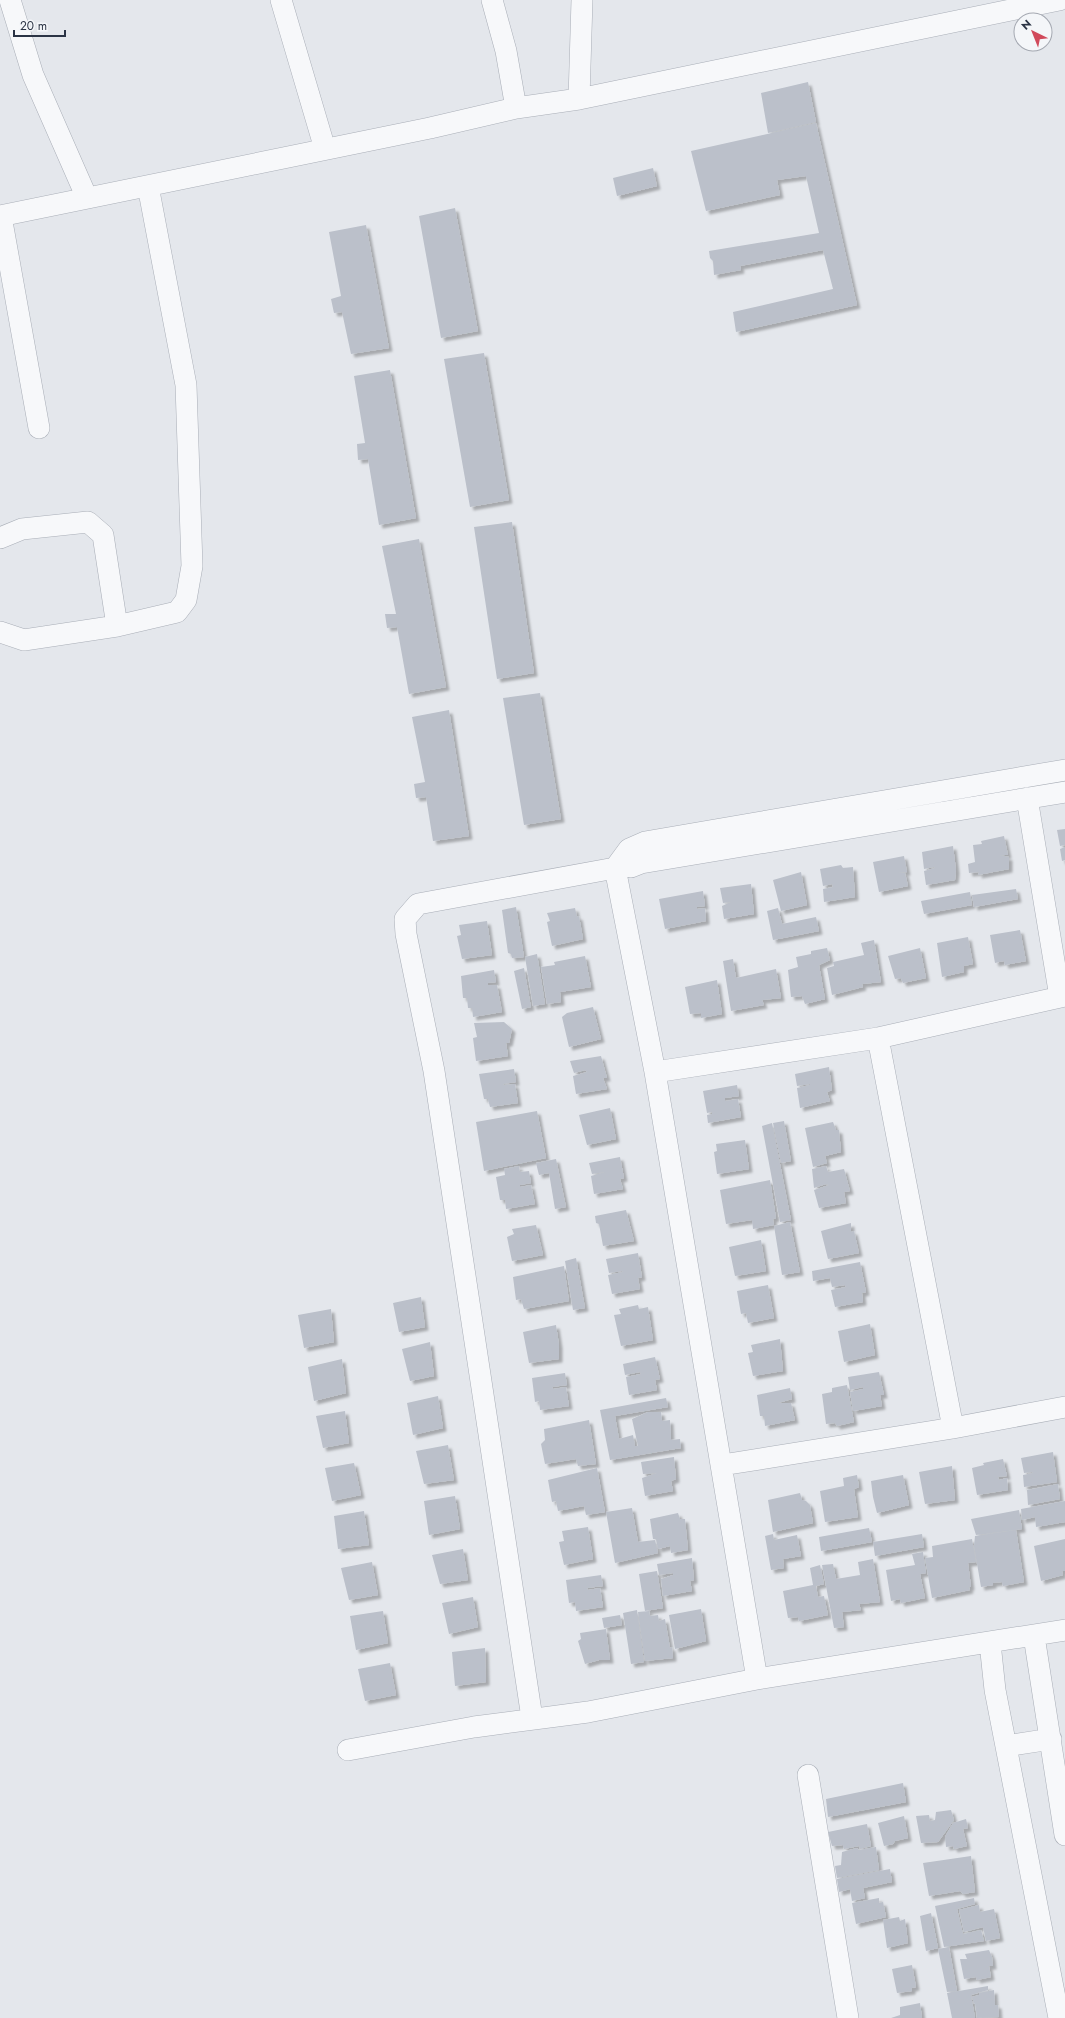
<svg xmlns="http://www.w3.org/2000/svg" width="1065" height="2018" font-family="Jost,sans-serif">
<defs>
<filter id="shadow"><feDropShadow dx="3.5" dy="3.5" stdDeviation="1" flood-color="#0004"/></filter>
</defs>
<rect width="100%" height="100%" fill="#e4e7ec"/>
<path fill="#bbc0ca" filter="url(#shadow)" d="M 808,82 L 816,122 L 768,133 L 761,93 Z
M 816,123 L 857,305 L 736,332 L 733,312 L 833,289 L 823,250 L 740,266 L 741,270 L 714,275 L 713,261 L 710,258 L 709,251 L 819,233 L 806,176 L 777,180 L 780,195 L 706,211 L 691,151 Z
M 653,168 L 657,186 L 617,196 L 613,178 Z
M 455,208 L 478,331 L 441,338 L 419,216 Z
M 366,225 L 389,348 L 351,354 L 342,312 L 334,313 L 331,299 L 341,296 L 329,232 Z
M 484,353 L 509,500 L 470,507 L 444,359 Z
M 390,370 L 416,518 L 379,525 L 368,459 L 358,460 L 357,444 L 365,443 L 354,376 Z
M 512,522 L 534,673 L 497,679 L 474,527 Z
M 419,539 L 446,687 L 409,694 L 397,627 L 387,628 L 385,614 L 396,614 L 382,546 Z
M 540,693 L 561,819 L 524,825 L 503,698 Z
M 449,710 L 469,836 L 433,841 L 426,797 L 416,798 L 414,784 L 425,782 L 412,717 Z
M 1065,829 L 1065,845 L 1060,846 L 1057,830 Z
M 1004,836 L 1008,855 L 1000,855 L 1009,857 L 1009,869 L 978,875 L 979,872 L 969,873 L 968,864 L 975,862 L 973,845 L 982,844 L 981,841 Z
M 953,846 L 956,870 L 955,880 L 926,885 L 924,871 L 935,868 L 934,867 L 924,869 L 922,852 Z
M 1065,847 L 1065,860 L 1062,861 L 1060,849 Z
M 904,856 L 907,872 L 898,873 L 905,873 L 908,886 L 879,892 L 873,862 Z
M 841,865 L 843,868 L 853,867 L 855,897 L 824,902 L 823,889 L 833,887 L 832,884 L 823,886 L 820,869 Z
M 801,872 L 807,905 L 781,911 L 773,880 Z
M 751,884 L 754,914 L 724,919 L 722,906 L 731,902 L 723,903 L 720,888 Z
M 1016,889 L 1018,899 L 974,907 L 972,895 Z
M 703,891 L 705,906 L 697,907 L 697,909 L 705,908 L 706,921 L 665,929 L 659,899 Z
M 970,892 L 972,905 L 924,914 L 921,901 Z
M 516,907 L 524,957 L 512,958 L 511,954 L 508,953 L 502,910 Z
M 575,908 L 577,917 L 579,916 L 583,939 L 552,946 L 547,922 L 550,921 L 547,913 Z
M 778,908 L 782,924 L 816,917 L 819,931 L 773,940 L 767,911 Z
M 487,921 L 492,955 L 462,959 L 457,936 L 461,935 L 459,925 Z
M 1020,930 L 1026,961 L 1005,965 L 1004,961 L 995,963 L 990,935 Z
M 968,937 L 973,964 L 964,966 L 964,972 L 942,977 L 937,943 Z
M 874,940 L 881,982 L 862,984 L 863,987 L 832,995 L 827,968 L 834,966 L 833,962 L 864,955 L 861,943 Z
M 827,948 L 830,960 L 819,965 L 825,999 L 805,1004 L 802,996 L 791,997 L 788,970 L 798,967 L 796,957 L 811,954 L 811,951 Z
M 920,948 L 926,978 L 903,983 L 901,978 L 895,979 L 888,956 Z
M 537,954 L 545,1004 L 533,1006 L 525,957 Z
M 585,956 L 591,987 L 560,992 L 561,1002 L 547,1004 L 541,967 L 555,965 L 554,962 Z
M 733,959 L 736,978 L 776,969 L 781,998 L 762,1000 L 764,1005 L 731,1011 L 723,961 Z
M 524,968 L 531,1007 L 522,1009 L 514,971 Z
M 494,970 L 496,982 L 488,983 L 488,985 L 497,985 L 502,1012 L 473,1017 L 472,1008 L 468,1008 L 467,998 L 463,998 L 461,976 Z
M 717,980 L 722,1014 L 701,1018 L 701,1013 L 690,1014 L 685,987 Z
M 593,1007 L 601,1039 L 569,1047 L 562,1017 L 567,1013 Z
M 504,1022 L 512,1029 L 509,1043 L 506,1043 L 508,1056 L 476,1061 L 473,1038 L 477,1037 L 474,1023 Z
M 601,1056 L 607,1078 L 603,1078 L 607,1089 L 576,1094 L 573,1076 L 587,1072 L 585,1070 L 574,1073 L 570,1061 Z
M 829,1067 L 832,1090 L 827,1092 L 830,1101 L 800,1108 L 797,1088 L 810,1085 L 810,1084 L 797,1086 L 795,1074 Z
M 514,1069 L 516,1082 L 503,1084 L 504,1085 L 515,1084 L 518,1103 L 490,1107 L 488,1099 L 484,1099 L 479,1074 Z
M 737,1085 L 739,1096 L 725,1098 L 725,1101 L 738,1099 L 741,1117 L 708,1123 L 707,1115 L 712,1114 L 712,1112 L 707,1113 L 703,1091 Z
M 610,1108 L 616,1139 L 587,1145 L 579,1115 Z
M 537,1111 L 546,1158 L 484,1171 L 476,1122 Z
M 784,1121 L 791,1161 L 781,1163 L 773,1123 Z
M 833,1122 L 836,1130 L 839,1130 L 841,1152 L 825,1156 L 827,1163 L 813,1167 L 805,1128 Z
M 772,1123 L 791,1220 L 780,1222 L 762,1126 Z
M 745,1140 L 749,1169 L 717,1174 L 714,1152 L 717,1151 L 716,1144 Z
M 620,1157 L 624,1178 L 620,1179 L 623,1189 L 594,1194 L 591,1176 L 605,1172 L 592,1174 L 589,1163 Z
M 556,1159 L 566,1207 L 555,1209 L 549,1173 L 539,1175 L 536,1163 Z
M 519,1166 L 520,1172 L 529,1171 L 531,1183 L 520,1185 L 520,1187 L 531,1185 L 535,1204 L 506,1209 L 505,1200 L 500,1200 L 496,1177 L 505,1175 L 504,1169 Z
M 826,1166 L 828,1172 L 844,1169 L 850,1191 L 844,1192 L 846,1203 L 819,1208 L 814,1190 L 829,1185 L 826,1184 L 814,1188 L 812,1169 Z
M 770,1180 L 776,1218 L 773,1219 L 774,1225 L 753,1229 L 752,1220 L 726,1224 L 720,1190 Z
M 626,1210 L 634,1241 L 603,1246 L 599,1224 L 596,1223 L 595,1216 Z
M 790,1222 L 800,1272 L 782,1275 L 774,1226 Z
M 851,1223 L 851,1232 L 854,1231 L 859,1253 L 828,1259 L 821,1231 Z
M 536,1225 L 543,1255 L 512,1261 L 507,1237 L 514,1234 L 512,1229 Z
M 761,1240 L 766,1271 L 735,1276 L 729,1247 Z
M 638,1253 L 642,1277 L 638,1278 L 640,1289 L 612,1294 L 608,1275 L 623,1272 L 622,1271 L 609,1273 L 606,1259 Z
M 576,1258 L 585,1308 L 573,1310 L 565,1261 Z
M 860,1262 L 866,1292 L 862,1293 L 863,1302 L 835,1307 L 831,1290 L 846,1287 L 845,1285 L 832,1287 L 830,1278 L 813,1281 L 812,1271 Z
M 564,1266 L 569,1301 L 524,1309 L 521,1299 L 516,1300 L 513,1277 Z
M 768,1285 L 774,1318 L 748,1323 L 746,1313 L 741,1314 L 737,1291 Z
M 421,1297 L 425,1327 L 399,1332 L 393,1303 Z
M 638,1305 L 639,1309 L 648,1307 L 653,1340 L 621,1346 L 614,1315 L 621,1314 L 619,1309 Z
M 331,1309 L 334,1342 L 304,1348 L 298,1315 Z
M 870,1324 L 875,1355 L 844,1362 L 838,1331 Z
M 556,1325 L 559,1345 L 559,1359 L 529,1363 L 523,1332 Z
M 780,1339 L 783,1371 L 753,1376 L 748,1353 L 753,1352 L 751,1345 Z
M 430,1342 L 434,1376 L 410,1381 L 402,1349 Z
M 655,1357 L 660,1379 L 655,1380 L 657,1390 L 629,1395 L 626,1377 L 641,1374 L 640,1372 L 625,1375 L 623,1364 Z
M 342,1359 L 346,1393 L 314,1401 L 308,1367 Z
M 879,1372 L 884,1395 L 880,1395 L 882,1406 L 853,1411 L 850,1392 L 863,1389 L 863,1387 L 850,1390 L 848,1377 Z
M 565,1373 L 567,1385 L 552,1387 L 553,1389 L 566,1387 L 569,1406 L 540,1410 L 539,1401 L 535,1402 L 532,1378 Z
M 847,1385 L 854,1422 L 837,1426 L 835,1423 L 826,1424 L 822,1394 L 832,1392 L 832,1388 Z
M 790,1388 L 792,1399 L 778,1403 L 791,1403 L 795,1420 L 765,1426 L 764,1416 L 760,1416 L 757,1395 Z
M 438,1396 L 443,1428 L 413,1435 L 407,1403 Z
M 666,1398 L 668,1407 L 615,1416 L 619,1439 L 633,1435 L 635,1446 L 638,1446 L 632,1419 L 648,1412 L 661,1412 L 662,1421 L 670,1420 L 671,1440 L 680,1439 L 681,1448 L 610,1460 L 600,1410 Z
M 345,1411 L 349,1443 L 323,1448 L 316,1416 Z
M 589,1420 L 596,1464 L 578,1466 L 576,1459 L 545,1464 L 541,1444 L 545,1440 L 544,1429 Z
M 448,1445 L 454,1480 L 424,1484 L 416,1451 Z
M 1053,1452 L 1057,1482 L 1024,1487 L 1023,1475 L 1033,1473 L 1032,1472 L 1024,1473 L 1021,1458 Z
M 674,1457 L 676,1479 L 671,1481 L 673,1491 L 645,1496 L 642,1478 L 657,1473 L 643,1474 L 641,1462 Z
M 1003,1459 L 1007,1476 L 998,1477 L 999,1480 L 1007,1478 L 1008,1490 L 977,1495 L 972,1468 L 984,1465 L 983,1463 Z
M 354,1463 L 361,1495 L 332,1501 L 325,1468 Z
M 952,1466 L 955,1500 L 925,1504 L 919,1472 Z
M 597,1468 L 605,1512 L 586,1515 L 584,1506 L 558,1511 L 556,1501 L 552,1502 L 548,1480 Z
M 857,1475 L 859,1487 L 854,1489 L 858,1517 L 825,1522 L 820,1491 L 844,1486 L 843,1478 Z
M 903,1475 L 909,1505 L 877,1513 L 873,1497 L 871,1481 Z
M 1058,1484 L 1060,1499 L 1028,1505 L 1027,1490 Z
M 800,1493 L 802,1500 L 806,1501 L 810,1505 L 813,1523 L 773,1532 L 768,1500 Z
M 455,1496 L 460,1529 L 429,1535 L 424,1501 Z
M 1065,1501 L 1065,1522 L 1036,1527 L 1035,1517 L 1022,1520 L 1021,1509 Z
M 632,1508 L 638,1542 L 655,1540 L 658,1553 L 615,1563 L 606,1512 Z
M 1019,1510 L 1022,1529 L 976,1535 L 971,1519 Z
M 364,1511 L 369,1545 L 338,1549 L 334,1516 Z
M 678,1513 L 680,1519 L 685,1519 L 688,1550 L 671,1553 L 670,1546 L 658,1549 L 656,1539 L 653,1539 L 650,1519 Z
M 588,1527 L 593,1559 L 564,1565 L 559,1542 L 564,1541 L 562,1531 Z
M 869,1528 L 872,1542 L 821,1551 L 819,1537 Z
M 1016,1530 L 1024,1582 L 1003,1586 L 1002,1582 L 993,1583 L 993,1585 L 981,1587 L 974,1546 L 975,1536 Z
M 773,1534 L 774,1540 L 797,1535 L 801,1556 L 783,1559 L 784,1568 L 771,1570 L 765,1536 Z
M 922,1534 L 924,1547 L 875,1556 L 873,1542 Z
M 972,1539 L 976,1562 L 968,1563 L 971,1587 L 969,1587 L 970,1590 L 932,1598 L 925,1558 L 933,1557 L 932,1546 Z
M 1065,1539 L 1065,1571 L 1062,1571 L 1063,1575 L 1041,1581 L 1034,1546 Z
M 463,1549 L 468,1580 L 440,1584 L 432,1555 Z
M 923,1552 L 926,1573 L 920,1574 L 925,1598 L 901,1603 L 900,1599 L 891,1601 L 886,1570 L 915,1565 L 912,1554 Z
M 692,1558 L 694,1580 L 690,1581 L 692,1591 L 663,1596 L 661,1579 L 673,1575 L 673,1573 L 659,1575 L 657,1564 Z
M 873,1559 L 880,1602 L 859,1604 L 861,1610 L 842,1612 L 844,1627 L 834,1628 L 822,1565 L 833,1564 L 836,1579 L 860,1575 L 858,1562 Z
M 372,1562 L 378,1595 L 349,1600 L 341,1568 Z
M 820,1565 L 824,1584 L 816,1586 L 818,1597 L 824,1596 L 828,1615 L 799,1621 L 798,1617 L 788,1618 L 783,1591 L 813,1585 L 810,1568 Z
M 657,1571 L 663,1608 L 645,1611 L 639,1574 Z
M 601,1575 L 603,1586 L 587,1588 L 588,1590 L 600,1588 L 603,1607 L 576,1611 L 575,1602 L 569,1603 L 566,1580 Z
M 473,1597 L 478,1627 L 449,1634 L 442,1603 Z
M 701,1609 L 706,1641 L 675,1649 L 669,1615 Z
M 637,1610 L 644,1662 L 631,1664 L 623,1613 Z
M 383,1611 L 388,1643 L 356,1650 L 350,1616 Z
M 649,1611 L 650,1616 L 658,1615 L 659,1621 L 665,1619 L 670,1648 L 672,1647 L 673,1658 L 645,1661 L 638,1612 Z
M 620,1615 L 622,1625 L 604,1628 L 602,1618 Z
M 606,1629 L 610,1660 L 599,1660 L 585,1664 L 578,1641 L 581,1639 L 580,1633 Z
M 485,1648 L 486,1682 L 455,1686 L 452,1652 Z
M 390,1663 L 396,1695 L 365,1701 L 358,1669 Z
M 903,1783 L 906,1802 L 828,1817 L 826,1799 Z
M 951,1810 L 954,1820 L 938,1842 L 921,1843 L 916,1816 L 929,1815 L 930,1821 L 935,1820 L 936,1812 Z
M 904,1816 L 908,1838 L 895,1841 L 893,1844 L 884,1846 L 878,1823 Z
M 966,1819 L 968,1828 L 963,1829 L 967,1846 L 954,1849 L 953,1846 L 946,1847 L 945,1837 L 953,1823 Z
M 867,1824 L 871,1846 L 860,1849 L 859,1846 L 844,1849 L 843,1845 L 832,1846 L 828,1832 Z
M 876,1847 L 879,1870 L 837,1878 L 835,1866 L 841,1865 L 842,1852 L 857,1848 L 859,1850 Z
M 971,1856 L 975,1892 L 963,1894 L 960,1891 L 929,1896 L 923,1863 Z
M 890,1869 L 892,1882 L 863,1888 L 865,1898 L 852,1901 L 850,1889 L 839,1892 L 837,1879 Z
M 879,1898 L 879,1903 L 883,1902 L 886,1917 L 856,1924 L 852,1903 Z
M 974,1898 L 975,1904 L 957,1909 L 963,1934 L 981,1930 L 984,1941 L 944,1947 L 935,1906 Z
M 979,1905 L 980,1912 L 994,1909 L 1000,1938 L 986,1941 L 983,1927 L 964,1932 L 959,1910 Z
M 931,1913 L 938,1948 L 926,1951 L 920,1916 Z
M 899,1917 L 900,1921 L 905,1919 L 908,1943 L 887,1948 L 883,1920 Z
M 949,1947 L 957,1991 L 947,1992 L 938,1949 Z
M 989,1950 L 992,1957 L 993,1966 L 989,1966 L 991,1977 L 977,1980 L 976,1977 L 964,1979 L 960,1959 L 967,1959 L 965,1954 Z
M 912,1965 L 916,1987 L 912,1988 L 912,1991 L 897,1993 L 892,1969 Z
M 988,1986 L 988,1990 L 971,1995 L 975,2018 L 952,2018 L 947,1993 Z
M 994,1990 L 995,2005 L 998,2005 L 999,2017 L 977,2018 L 975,2003 L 974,2004 L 972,1997 L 979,1995 L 979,1993 Z
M 920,2003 L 922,2018 L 891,2018 L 900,2015 L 900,2007 Z"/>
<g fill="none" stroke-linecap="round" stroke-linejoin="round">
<defs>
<path id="street" d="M 10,0 L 33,75 L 87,198
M 281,0 L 325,149
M 492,0 L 506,51 L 516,108
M 579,99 L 582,0
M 0,216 L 430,128 L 516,108 L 579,99 L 1059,0
M 1,216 L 39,428
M 0,538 L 22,529 L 88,522 L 103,535 L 117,626
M 0,632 L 24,640 L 117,626 L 177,612 L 186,600 L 192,566 L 186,385 L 148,186
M 1027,798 L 1060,997
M 621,861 L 631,867 L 641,863 L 1065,792
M 878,1038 L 953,1428
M 655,1072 L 878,1038 L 1065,996
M 722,1465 L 953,1428 L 1065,1407
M 1034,1636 L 1065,1835
M 990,1643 L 995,1690 L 1059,2018
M 757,1679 L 655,1072 L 615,868 L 629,849 L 645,842 L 1065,770
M 532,1718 L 434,1071 L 406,934 L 405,919 L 418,904 L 615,868
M 1006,1746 L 1051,1739
M 348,1750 L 474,1727 L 588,1712 L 757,1679 L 1065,1630
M 808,1775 L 848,2018"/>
</defs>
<use href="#street" stroke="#a9aeb7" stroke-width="22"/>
<use href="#street" stroke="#f7f8fa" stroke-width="21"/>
</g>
<g transform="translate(1033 32) rotate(317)"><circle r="19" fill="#f4f6f9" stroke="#a4a8b1"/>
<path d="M0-3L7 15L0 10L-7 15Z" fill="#d1495b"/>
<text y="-6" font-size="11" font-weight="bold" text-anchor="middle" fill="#2b3445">N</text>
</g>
<path d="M14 30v6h51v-6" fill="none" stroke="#2b3445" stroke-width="2"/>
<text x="20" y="30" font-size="12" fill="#2b3445" stroke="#f4f6f9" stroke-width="3" paint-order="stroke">20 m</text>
</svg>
